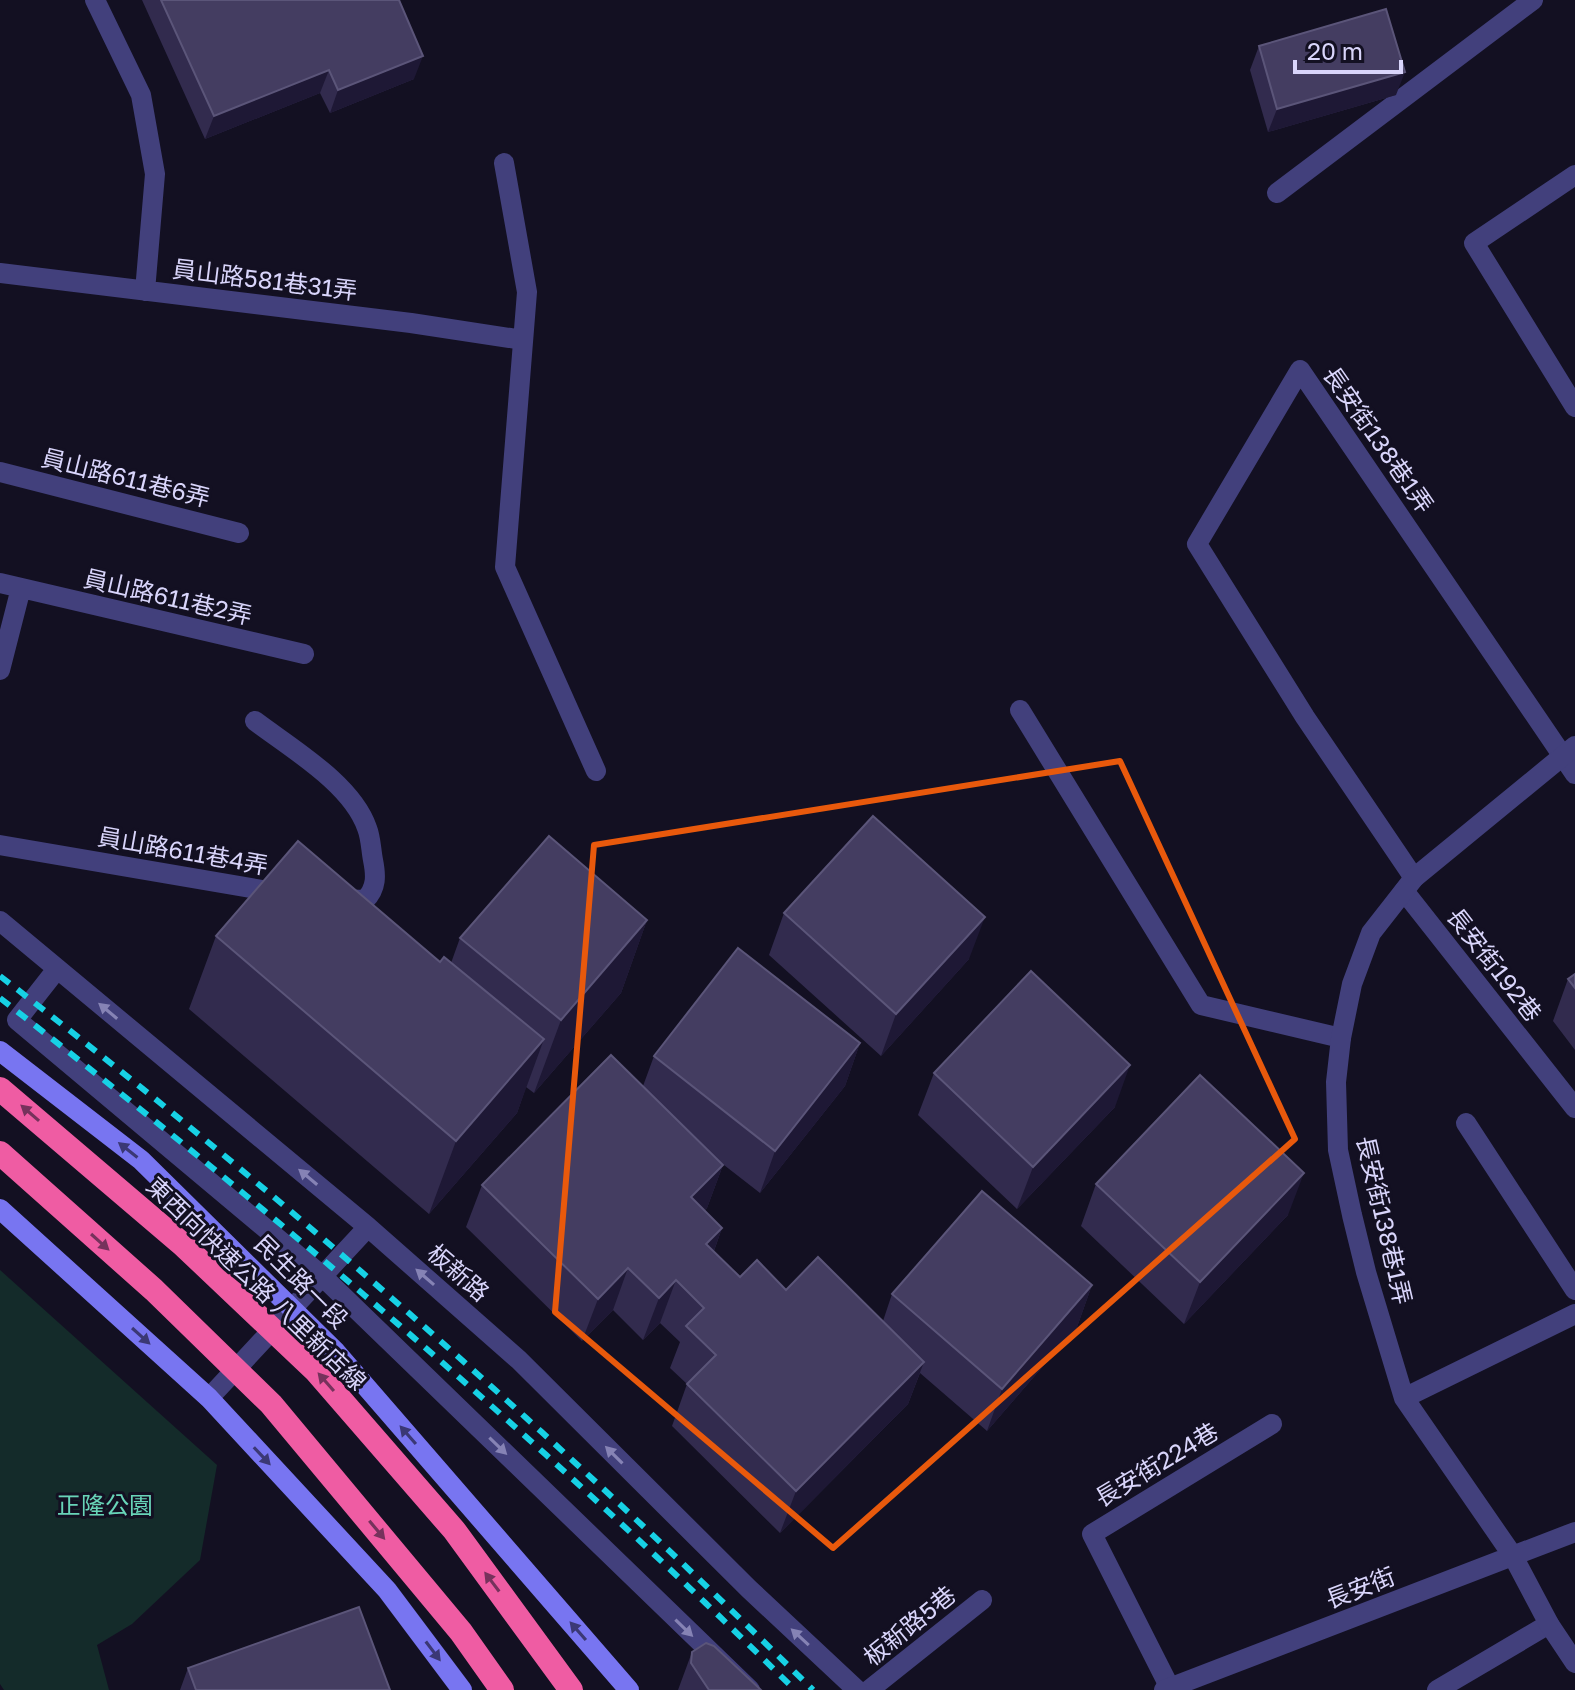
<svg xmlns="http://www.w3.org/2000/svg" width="1575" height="1690" font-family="'Golos Text','Noto Sans TC',sans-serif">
<rect width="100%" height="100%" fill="#131022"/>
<path fill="#142b2a" d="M 0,1270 L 217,1465 L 200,1560 L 132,1624 L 97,1645 L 109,1690 L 4,1690 L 0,1684 Z"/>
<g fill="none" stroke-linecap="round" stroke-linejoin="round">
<path stroke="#42407c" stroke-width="20" d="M 95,0 L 141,95 L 155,174 L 145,291
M 504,163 L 527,292 L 505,567 L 596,771
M 1575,175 L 1474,243 L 1575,407
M 1277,193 L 1533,0
M 0,273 L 411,323 L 523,340
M 0,472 L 239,533
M 0,583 L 304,654
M 0,670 L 21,588
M 1020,710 L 1201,1005 L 1341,1038
M 255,721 C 292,749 352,784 367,828 C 371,838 371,850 373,860 C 376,875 377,888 365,900 L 339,899
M 0,845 L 280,893
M 1414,878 L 1305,717 L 1197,544 L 1300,370 L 1575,774
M 1404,891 L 1575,1108
M 1466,1123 L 1575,1290
M 1170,1688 L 1092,1534 L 1272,1424
M 869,1690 L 982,1600
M 1437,1690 L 1549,1624"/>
<path stroke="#42407c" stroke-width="20" d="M 1575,746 L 1414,878 L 1371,933 L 1352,984 L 1341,1038 L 1336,1082 L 1338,1150 L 1352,1215 L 1366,1272 L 1404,1398 L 1513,1556 L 1549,1624 L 1575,1663
M 0,921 L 368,1227 L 519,1360 L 749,1589 L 857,1690
M 57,969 L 17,1020 L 321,1275 L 750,1690
M 209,1398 L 368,1227
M 1404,1398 L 1575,1314
M 1164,1690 L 1575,1532"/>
<path stroke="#7875f1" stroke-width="20" d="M 0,1051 L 141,1160 L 336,1352 L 629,1690
M 0,1209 L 209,1398 L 387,1590 L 462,1690"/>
<path stroke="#17d1e5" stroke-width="6" stroke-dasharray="12 10" stroke-linecap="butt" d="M 0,976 C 286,1197 556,1436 813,1690
M 0,998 C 277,1214 545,1443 795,1690"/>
<path stroke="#ef5ca3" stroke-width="24" d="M 0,1089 L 182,1244 L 315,1370 L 454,1530 L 571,1690
M 0,1153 L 154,1290 L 271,1404 L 461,1632 L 502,1690"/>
</g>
<path fill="#322b4e" d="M 142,0 L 399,0 L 414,79 L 330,113 L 320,93 L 205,139 Z
M 1259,46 L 1396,95 L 1268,132 L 1250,70 Z
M 784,913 L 969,959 L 881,1056 L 769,955 Z
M 647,920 L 621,993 L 534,1093 L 526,1087 L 517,1113 L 429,1214 L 189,1009 L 216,936 L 451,963 L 460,938 Z
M 1575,974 L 1575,1050 L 1553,1021 L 1568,979 Z
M 860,1043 L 845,1086 L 760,1193 L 715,1158 L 723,1165 L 707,1208 L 705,1210 L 722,1228 L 714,1251 L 740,1277 L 786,1290 L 883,1321 L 892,1294 L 1092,1285 L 1077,1327 L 987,1431 L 920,1373 L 908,1404 L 780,1533 L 672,1426 L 687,1384 L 670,1368 L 680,1342 L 660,1323 L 643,1340 L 613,1310 L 582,1341 L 466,1227 L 482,1185 L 643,1086 L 654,1056 Z
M 934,1073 L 1115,1107 L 1017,1209 L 918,1115 Z
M 1096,1184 L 1288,1215 L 1184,1324 L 1081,1226 Z
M 692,1652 L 761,1690 L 678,1690 Z
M 188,1668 L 390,1690 L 180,1690 Z"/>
<path fill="#1e1835" d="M 423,56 L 414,79 L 330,113 L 338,90 Z
M 329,70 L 320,93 L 205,139 L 214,116 Z
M 1405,72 L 1396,95 L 1268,132 L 1277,109 Z
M 985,917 L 969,959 L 881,1056 L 896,1014 Z
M 647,920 L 621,993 L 534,1093 L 561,1020 Z
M 544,1039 L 517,1113 L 429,1214 L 456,1141 Z
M 860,1043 L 845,1086 L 760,1193 L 775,1151 Z
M 1130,1065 L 1115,1107 L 1017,1209 L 1033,1167 Z
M 723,1165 L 707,1208 L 676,1239 L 691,1197 Z
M 1304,1173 L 1288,1215 L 1184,1324 L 1200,1282 Z
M 722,1228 L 707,1270 L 706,1244 Z
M 628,1268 L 613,1310 L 582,1341 L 598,1299 Z
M 676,1280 L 660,1323 L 643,1340 L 659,1298 Z
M 1092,1285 L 1077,1327 L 987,1431 L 1002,1389 Z
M 924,1362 L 908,1404 L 780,1533 L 796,1491 Z"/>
<path fill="#443d61" stroke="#5b5579" stroke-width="2" d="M 161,0 L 399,0 L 423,56 L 338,90 L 329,70 L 214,116 Z
M 1386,9 L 1405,72 L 1277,109 L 1259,46 Z
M 873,816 L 985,917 L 896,1014 L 784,913 Z
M 549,836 L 647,920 L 561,1020 L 460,938 Z
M 298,841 L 440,962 L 444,957 L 544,1039 L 456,1141 L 216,936 Z
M 738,948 L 860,1043 L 775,1151 L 654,1056 Z
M 1031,971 L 1130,1065 L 1033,1167 L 934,1073 Z
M 1575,974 L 1575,988 L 1568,979 Z
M 611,1055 L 723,1165 L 691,1197 L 722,1228 L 706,1244 L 740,1277 L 757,1260 L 786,1290 L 818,1257 L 924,1362 L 796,1491 L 687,1384 L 716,1355 L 686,1326 L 704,1308 L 676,1280 L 659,1298 L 628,1268 L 598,1299 L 482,1185 Z
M 1200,1075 L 1304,1173 L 1200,1282 L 1096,1184 Z
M 982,1191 L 1092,1285 L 1002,1389 L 892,1294 Z
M 359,1607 L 390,1690 L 196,1690 L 188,1668 Z
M 706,1643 L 714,1646 L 761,1690 L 709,1690 L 691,1663 L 692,1652 Z"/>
<defs><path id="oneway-solid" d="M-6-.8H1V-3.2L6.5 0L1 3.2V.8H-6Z" transform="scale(2)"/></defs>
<g fill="#8683b5">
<use href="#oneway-solid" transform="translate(108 1011) rotate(-140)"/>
<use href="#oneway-solid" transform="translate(308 1177) rotate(-140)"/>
<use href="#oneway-solid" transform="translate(425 1277) rotate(-139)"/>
<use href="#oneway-solid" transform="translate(498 1446) rotate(44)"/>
<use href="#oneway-solid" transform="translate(614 1455) rotate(-135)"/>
<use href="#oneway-solid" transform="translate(684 1628) rotate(44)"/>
<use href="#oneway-solid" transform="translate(800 1637) rotate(-137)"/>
</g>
<g fill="#76325c">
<use href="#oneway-solid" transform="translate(30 1113) rotate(-139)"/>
<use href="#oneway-solid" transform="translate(100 1242) rotate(42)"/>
<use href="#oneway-solid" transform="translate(326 1382) rotate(-131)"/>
<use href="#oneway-solid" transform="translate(377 1530) rotate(50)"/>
<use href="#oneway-solid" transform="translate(492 1582) rotate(-127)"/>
</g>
<g fill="#3b3875">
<use href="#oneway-solid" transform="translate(128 1150) rotate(-142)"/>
<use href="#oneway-solid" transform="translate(141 1336) rotate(42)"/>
<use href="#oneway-solid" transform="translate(408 1435) rotate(-131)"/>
<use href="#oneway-solid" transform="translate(262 1456) rotate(47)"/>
<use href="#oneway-solid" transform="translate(578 1631) rotate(-131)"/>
<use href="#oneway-solid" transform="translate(433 1651) rotate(53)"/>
</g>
<path fill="none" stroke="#e8590c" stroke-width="6" stroke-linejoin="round" d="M 1120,761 L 1295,1139 L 833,1548 L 555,1312 L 594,845 Z"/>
<g text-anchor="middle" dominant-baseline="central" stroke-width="6" stroke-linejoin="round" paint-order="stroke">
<g font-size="24" fill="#d9d5fb" stroke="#131022">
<text transform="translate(265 279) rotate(7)">員山路581巷31弄</text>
<text transform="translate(1379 439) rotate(55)">長安街138巷1弄</text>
<text transform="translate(126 477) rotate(14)">員山路611巷6弄</text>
<text transform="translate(168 596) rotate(13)">員山路611巷2弄</text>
<text transform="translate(183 850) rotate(10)">員山路611巷4弄</text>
<text transform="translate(1495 964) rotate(52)">長安街192巷</text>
<text transform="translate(1385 1220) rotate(77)">長安街138巷1弄</text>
<text transform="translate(459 1272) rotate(41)">板新路</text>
<text transform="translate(302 1281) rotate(45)">民生路一段</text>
<text transform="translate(257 1283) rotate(44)">東西向快速公路 八里新店線</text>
<text transform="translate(1156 1464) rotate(-31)">長安街224巷</text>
<text transform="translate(1360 1587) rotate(-21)">長安街</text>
<text transform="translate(909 1625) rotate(-39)">板新路5巷</text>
</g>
<g font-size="24" fill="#68d4b8" stroke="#131022">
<text x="105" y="1504">正隆公園</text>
</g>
</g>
<path d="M1295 60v12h106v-12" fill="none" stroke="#d9d5fb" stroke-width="4"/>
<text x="1307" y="60" font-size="24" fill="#d9d5fb" stroke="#131022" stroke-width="6" paint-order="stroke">20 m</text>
</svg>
